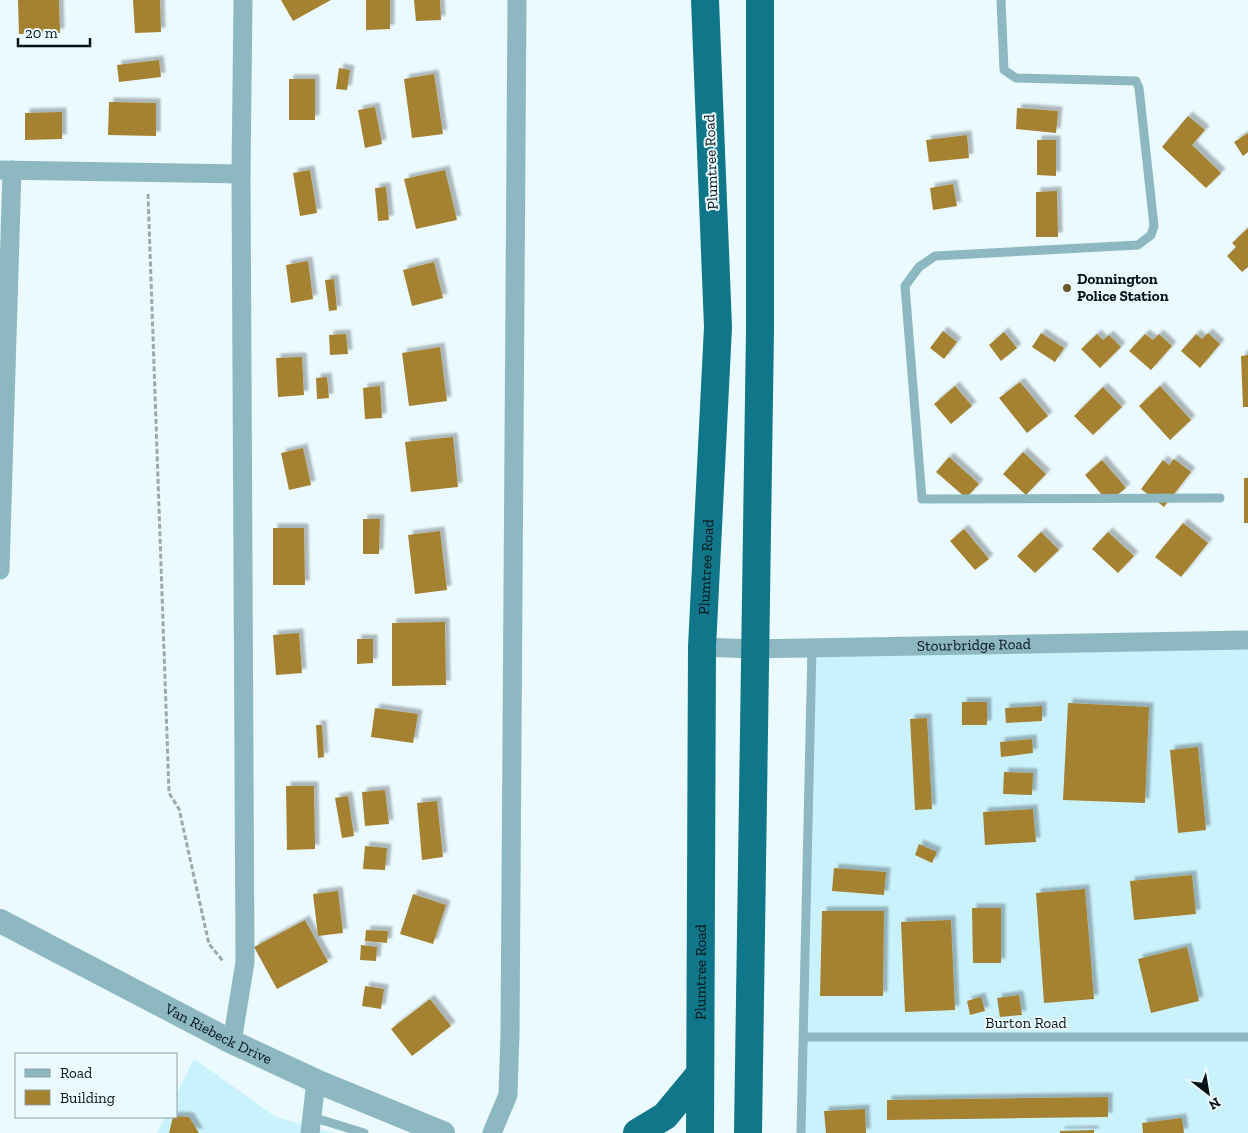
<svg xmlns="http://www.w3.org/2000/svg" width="1248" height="1133" font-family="'Zilla Slab',serif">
<defs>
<filter id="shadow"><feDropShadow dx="4.5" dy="-4.5" stdDeviation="1" flood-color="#0004"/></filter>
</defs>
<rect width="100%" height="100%" fill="#eafafe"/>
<path fill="#caf2fc" d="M 1248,649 L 1248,1133 L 799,1133 L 815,655 Z
M 194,1059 L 276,1117 L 332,1133 L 157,1133 L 165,1117 L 176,1117 L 176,1095 Z"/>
<path fill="#a48230" filter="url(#shadow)" d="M 18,0 L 59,0 L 60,33 L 19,34 Z
M 133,0 L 160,0 L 161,32 L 135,33 Z
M 281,0 L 331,0 L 293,21 Z
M 366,0 L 390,0 L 390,29 L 366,30 Z
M 414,0 L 440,0 L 441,20 L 416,21 Z
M 159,60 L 161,77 L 119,82 L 117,65 Z
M 339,68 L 350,70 L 347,90 L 336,89 Z
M 434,74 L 443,134 L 412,138 L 404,79 Z
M 289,79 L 315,79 L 315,120 L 289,120 Z
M 109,102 L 156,103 L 156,136 L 108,135 Z
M 375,107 L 382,144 L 365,148 L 358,110 Z
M 1017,108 L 1058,111 L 1056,133 L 1016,129 Z
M 62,112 L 62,139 L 25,140 L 25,113 Z
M 1188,116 L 1205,130 L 1192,145 L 1221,173 L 1206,188 L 1162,147 Z
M 1248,133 L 1248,152 L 1243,156 L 1234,142 Z
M 967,135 L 969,158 L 929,162 L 926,140 Z
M 1037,140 L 1056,140 L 1056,176 L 1037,175 Z
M 310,170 L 317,213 L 300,216 L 293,173 Z
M 445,170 L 457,220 L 416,229 L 404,179 Z
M 953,184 L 957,206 L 933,210 L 930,188 Z
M 386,187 L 389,220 L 378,221 L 375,188 Z
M 1057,191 L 1058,237 L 1036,237 L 1036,192 Z
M 1248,228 L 1248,267 L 1242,272 L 1227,256 L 1236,247 L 1232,243 Z
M 308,261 L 313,299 L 291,303 L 286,265 Z
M 434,262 L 443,298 L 412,306 L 403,270 Z
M 334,279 L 337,310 L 329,311 L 325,280 Z
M 943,331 L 957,342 L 944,359 L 930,348 Z
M 1004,332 L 1017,348 L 1001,361 L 989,345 Z
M 1041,333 L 1064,348 L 1055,362 L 1032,347 Z
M 1208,333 L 1220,344 L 1200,368 L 1181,351 L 1196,334 L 1202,339 Z
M 346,334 L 348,354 L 330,355 L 329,335 Z
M 1097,334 L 1103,340 L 1109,335 L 1121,347 L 1100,368 L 1081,349 Z
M 1145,334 L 1153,340 L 1159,334 L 1172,346 L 1151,370 L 1129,351 Z
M 440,347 L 447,401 L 409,406 L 402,353 Z
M 1248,355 L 1248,407 L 1243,407 L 1241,356 Z
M 302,357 L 304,395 L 278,397 L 276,358 Z
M 327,377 L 329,398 L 317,399 L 316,378 Z
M 1020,382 L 1048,416 L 1027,433 L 999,398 Z
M 380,386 L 382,418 L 365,419 L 363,388 Z
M 955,386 L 972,406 L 951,424 L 934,404 Z
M 1160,386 L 1191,420 L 1170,440 L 1139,406 Z
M 1103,387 L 1122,407 L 1093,435 L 1074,416 Z
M 453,437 L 458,487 L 411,492 L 405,442 Z
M 303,448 L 311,485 L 289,490 L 281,453 Z
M 1023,452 L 1046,474 L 1026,495 L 1003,474 Z
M 949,457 L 979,484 L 966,498 L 936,472 Z
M 1174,459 L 1191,472 L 1164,507 L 1141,489 L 1163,460 L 1169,465 Z
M 1102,460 L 1126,488 L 1108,502 L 1085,475 Z
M 1244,478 L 1248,478 L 1248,523 L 1244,523 Z
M 363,519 L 380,519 L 379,554 L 363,554 Z
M 1183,523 L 1208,543 L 1181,577 L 1155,557 Z
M 273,528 L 304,528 L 305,585 L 273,585 Z
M 964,529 L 989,559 L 975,570 L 950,541 Z
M 440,531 L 447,590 L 415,594 L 408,535 Z
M 1041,532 L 1059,550 L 1035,573 L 1017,556 Z
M 1108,532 L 1134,556 L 1118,573 L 1092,549 Z
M 445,622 L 446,685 L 392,686 L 392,623 Z
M 299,633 L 302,673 L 276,675 L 273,635 Z
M 357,639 L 373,639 L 373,663 L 357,664 Z
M 962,702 L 987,702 L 987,725 L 962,725 Z
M 1068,703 L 1149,707 L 1145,803 L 1063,800 Z
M 1042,706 L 1042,721 L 1006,723 L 1005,708 Z
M 375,708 L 418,714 L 413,743 L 371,737 Z
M 927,718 L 932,809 L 915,810 L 910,719 Z
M 316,725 L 322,725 L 324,757 L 318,758 Z
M 1032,739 L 1033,753 L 1001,757 L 1000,742 Z
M 1198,747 L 1206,830 L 1178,833 L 1170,750 Z
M 1004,772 L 1033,773 L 1032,795 L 1003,794 Z
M 286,786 L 314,786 L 315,849 L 287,850 Z
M 385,790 L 389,824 L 365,826 L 362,792 Z
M 348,796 L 354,836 L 342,838 L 335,798 Z
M 437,801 L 443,857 L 422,860 L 417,803 Z
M 1033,809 L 1036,842 L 985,845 L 983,812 Z
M 919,844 L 937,852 L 932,863 L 915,855 Z
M 365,846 L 387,848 L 385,870 L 363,869 Z
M 834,868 L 886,872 L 884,895 L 832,891 Z
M 1192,875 L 1196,914 L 1134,920 L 1130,881 Z
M 1085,889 L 1094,999 L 1044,1003 L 1036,893 Z
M 338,891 L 343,933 L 318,936 L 313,894 Z
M 413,894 L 446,905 L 433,944 L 400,934 Z
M 972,908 L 1001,908 L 1001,963 L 973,963 Z
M 822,911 L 884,911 L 883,996 L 820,996 Z
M 305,920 L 328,962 L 277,989 L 254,947 Z
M 951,920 L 955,1010 L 905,1012 L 901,922 Z
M 366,930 L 388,931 L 387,943 L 365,941 Z
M 361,945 L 377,947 L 376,961 L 360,960 Z
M 1187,947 L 1199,1001 L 1151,1013 L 1138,959 Z
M 365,986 L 384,989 L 381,1009 L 362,1006 Z
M 1019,995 L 1022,1015 L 1000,1017 L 997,998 Z
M 981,997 L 985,1011 L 970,1015 L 967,1001 Z
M 430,999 L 451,1026 L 412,1056 L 391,1029 Z
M 1108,1097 L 1108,1117 L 887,1120 L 887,1100 Z
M 865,1109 L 866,1133 L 826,1133 L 824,1111 Z
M 176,1116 L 189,1117 L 199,1133 L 169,1133 L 173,1117 Z
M 1182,1118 L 1184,1133 L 1143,1133 L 1142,1123 Z
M 1094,1130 L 1094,1133 L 1060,1133 L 1060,1131 Z"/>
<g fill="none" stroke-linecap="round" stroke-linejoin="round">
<path stroke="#99a9ac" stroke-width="3" stroke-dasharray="5 2.5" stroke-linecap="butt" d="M 148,194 L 169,793 L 179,809 L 209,944 L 223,961"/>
<path stroke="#8db8c2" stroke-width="9" d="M 1001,0 L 1004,70 L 1016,78 L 1136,81 L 1139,88 L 1154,226 L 1151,235 L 1138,245 L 935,256 L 919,267 L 905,286 L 922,499 L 1220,498
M 803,1037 L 1248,1037
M 312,1117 L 364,1133
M 801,1133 L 812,648"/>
<g stroke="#8db8c2" stroke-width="19">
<path d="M 0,170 L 241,174"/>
<path d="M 0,570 L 12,170"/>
<path id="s1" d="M 702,647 L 753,649 L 1248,640"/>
<path d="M 232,1042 L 245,962 L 241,174 L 243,0"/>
<path d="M 310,1133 L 316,1081"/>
<path d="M 492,1133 L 508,1095 L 510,1034 L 517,0"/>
</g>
<path stroke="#8db8c2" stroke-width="24" id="s2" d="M 0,921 L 232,1042 L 316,1081 L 443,1133"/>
<g stroke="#107689" stroke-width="28">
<path d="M 637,1133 L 665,1116 L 699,1075"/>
<path id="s3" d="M 700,1133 L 702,647 L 718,327 L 705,0"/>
<path d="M 748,1133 L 760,330 L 760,0"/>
</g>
</g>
<circle fill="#6c5727" stroke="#eafafe" stroke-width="2" cx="1067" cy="288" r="5"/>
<g text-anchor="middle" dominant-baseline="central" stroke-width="4" stroke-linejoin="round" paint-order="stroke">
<g font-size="15" fill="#051316" stroke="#eafafe">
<text transform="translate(711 162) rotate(-92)">Plumtree Road</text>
<text stroke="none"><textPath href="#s3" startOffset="566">Plumtree Road</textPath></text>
<text stroke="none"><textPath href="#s1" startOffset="272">Stourbridge Road</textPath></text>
<text stroke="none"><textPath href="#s3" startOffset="161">Plumtree Road</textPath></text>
<text x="1026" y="1023">Burton Road</text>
<text stroke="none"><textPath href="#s2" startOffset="246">Van Riebeck Drive</textPath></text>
</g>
<g font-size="15" font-weight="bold" fill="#051316" stroke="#eafafe" text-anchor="start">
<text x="1077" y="279">Donnington<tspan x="1077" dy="17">Police Station</tspan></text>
</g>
</g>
<rect x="15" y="1053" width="162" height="65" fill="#eafafe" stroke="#8e9ea1"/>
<rect x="25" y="1069" width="25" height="8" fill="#8db8c2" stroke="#8e9ea1"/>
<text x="60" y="1078" font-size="15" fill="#051316">Road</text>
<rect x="25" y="1090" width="25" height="15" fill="#a48230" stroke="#8e9ea1"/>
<text x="60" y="1103" font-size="15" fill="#051316">Building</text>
<g transform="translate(1208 1093) rotate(149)" stroke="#eafafe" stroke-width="4" paint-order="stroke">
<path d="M0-4L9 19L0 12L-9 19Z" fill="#051316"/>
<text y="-8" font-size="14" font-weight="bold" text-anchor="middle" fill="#051316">N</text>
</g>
<path d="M18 38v8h72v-8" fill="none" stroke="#051316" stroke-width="2.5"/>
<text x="25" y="38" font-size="15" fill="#051316" stroke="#eafafe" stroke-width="4" paint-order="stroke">20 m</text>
</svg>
